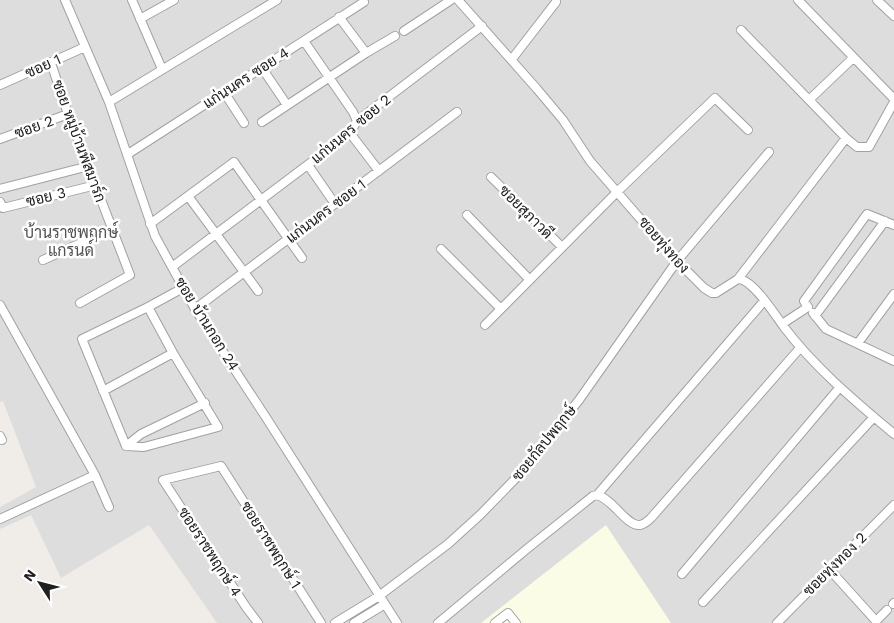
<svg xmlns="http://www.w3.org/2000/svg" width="894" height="623" font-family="'Work Sans',Sarabun,sans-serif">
<rect width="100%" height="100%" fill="#f0ede8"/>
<path fill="#dedddd" d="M 0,0 L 894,0 L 894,623 L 217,623 L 149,525 L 61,578 L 31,515 L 0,529 L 0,507 L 36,487 L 3,401 L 0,402 Z"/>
<path fill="#fbfce5" d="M 606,525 L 671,623 L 481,623 Z"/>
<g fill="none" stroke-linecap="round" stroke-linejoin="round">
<defs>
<path id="minor" d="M 65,0 L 109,102 L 155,236 L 195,309 L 267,419 L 397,623
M 132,0 L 162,69
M 458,0 L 537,89 L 563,120 L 590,161 L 677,261 L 704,288 L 712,293 L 716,293 L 738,279 C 753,279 775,315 784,327 C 815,368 855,401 894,434
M 798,0 L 894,99
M 877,0 L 894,16
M 339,17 L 366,53
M 140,19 L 174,0
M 741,30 L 846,138 L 857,147 L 869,147 L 894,102
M 404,31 L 451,0
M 304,41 L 353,112 L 357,121
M 512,59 L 556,2
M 51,63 L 68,114 L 130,275 L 80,303
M 262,68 L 287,105
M 0,85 L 85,47
M 224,92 L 244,123
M 809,100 L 853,58
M 109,102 L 277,0
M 262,122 L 366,53 L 395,36
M 350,133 L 379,171
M 0,139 L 68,114
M 128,154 L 364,2
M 308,165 L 335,204
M 491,177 L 562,247
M 0,189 L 89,166
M 188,196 L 258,291
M 0,202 L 3,208 L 96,185
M 467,215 L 529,279
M 150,224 L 234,162 L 302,258
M 441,249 L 501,309
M 43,260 L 112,229
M 172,267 L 350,133 L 357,121 L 482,26
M 738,279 L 846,138
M 0,305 L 95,475 L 109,507
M 195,309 L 457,112
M 813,313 L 826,329 L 894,361
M 815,316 L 885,221
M 782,324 L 808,307 L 804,301 L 867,214 L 894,225
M 485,325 L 618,191 L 715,98 L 748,130
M 858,343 L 894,294
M 103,391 L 173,353
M 0,436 L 2,440
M 126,446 L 144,447 L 218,427 L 173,353 L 148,307
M 126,446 L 82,339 L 148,307 L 183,288
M 126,446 L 141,434 L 205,403
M 597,495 L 764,301
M 0,519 L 95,475
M 830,570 L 876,621 L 887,610
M 682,574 L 840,387
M 703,602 L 874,417
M 893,604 L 894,603
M 258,623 L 246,607 L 163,480 L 221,466 L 321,623
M 335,623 L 379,596 L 448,544 L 480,515 L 516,478 L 579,400 L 677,261 L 769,152
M 354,623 L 385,604
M 438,623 L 528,548 L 593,496 L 597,495 C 613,499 627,527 640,525 C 644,524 648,521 651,518 L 800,348
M 495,623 L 508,613 L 516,623
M 777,623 L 894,505"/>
</defs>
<use href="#minor" stroke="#a1a1a1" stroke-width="10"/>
<use href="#minor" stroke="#fff" stroke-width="8"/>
</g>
<g text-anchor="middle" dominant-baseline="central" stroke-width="5" stroke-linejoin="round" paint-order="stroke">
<g font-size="15" fill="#202020" stroke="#fff">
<text transform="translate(43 66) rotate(-24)">ซอย 1</text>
<text transform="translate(246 78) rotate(-33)">แก่นนคร ซอย 4</text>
<text transform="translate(34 127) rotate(-20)">ซอย 2</text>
<text transform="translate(351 129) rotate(-40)">แก่นนคร ซอย 2</text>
<text transform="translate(79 141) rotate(70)">ซอย หมู่บ้านพีสมาร์ก</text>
<text transform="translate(46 197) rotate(-14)">ซอย 3</text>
<text transform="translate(326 211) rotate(-37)">แก่นนคร ซอย 1</text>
<text transform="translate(526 212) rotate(45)">ซอยสุภาวดี</text>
<text transform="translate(664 245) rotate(49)">ซอยทุ่งทอง</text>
<text transform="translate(207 324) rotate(58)">ซอย บ้านกอก 24</text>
<text transform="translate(544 443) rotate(-51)">ซอยกัลปพฤกษ์</text>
<text transform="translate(271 545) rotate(58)">ซอยราชพฤกษ์ 1</text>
<text transform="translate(210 552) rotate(57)">ซอยราชพฤกษ์ 4</text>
<text transform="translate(835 564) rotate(-45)">ซอยทุ่งทอง 2</text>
</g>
<g font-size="16" fill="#535353" stroke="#fff">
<text x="71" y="232">บ้านราชพฤกษ์<tspan x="71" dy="18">แกรนด์</tspan></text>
</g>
</g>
<g transform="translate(40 583) rotate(306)" stroke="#ffffff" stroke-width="4" paint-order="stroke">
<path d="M0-4L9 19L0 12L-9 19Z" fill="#202020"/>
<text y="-8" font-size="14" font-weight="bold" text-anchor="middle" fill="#202020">N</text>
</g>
</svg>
